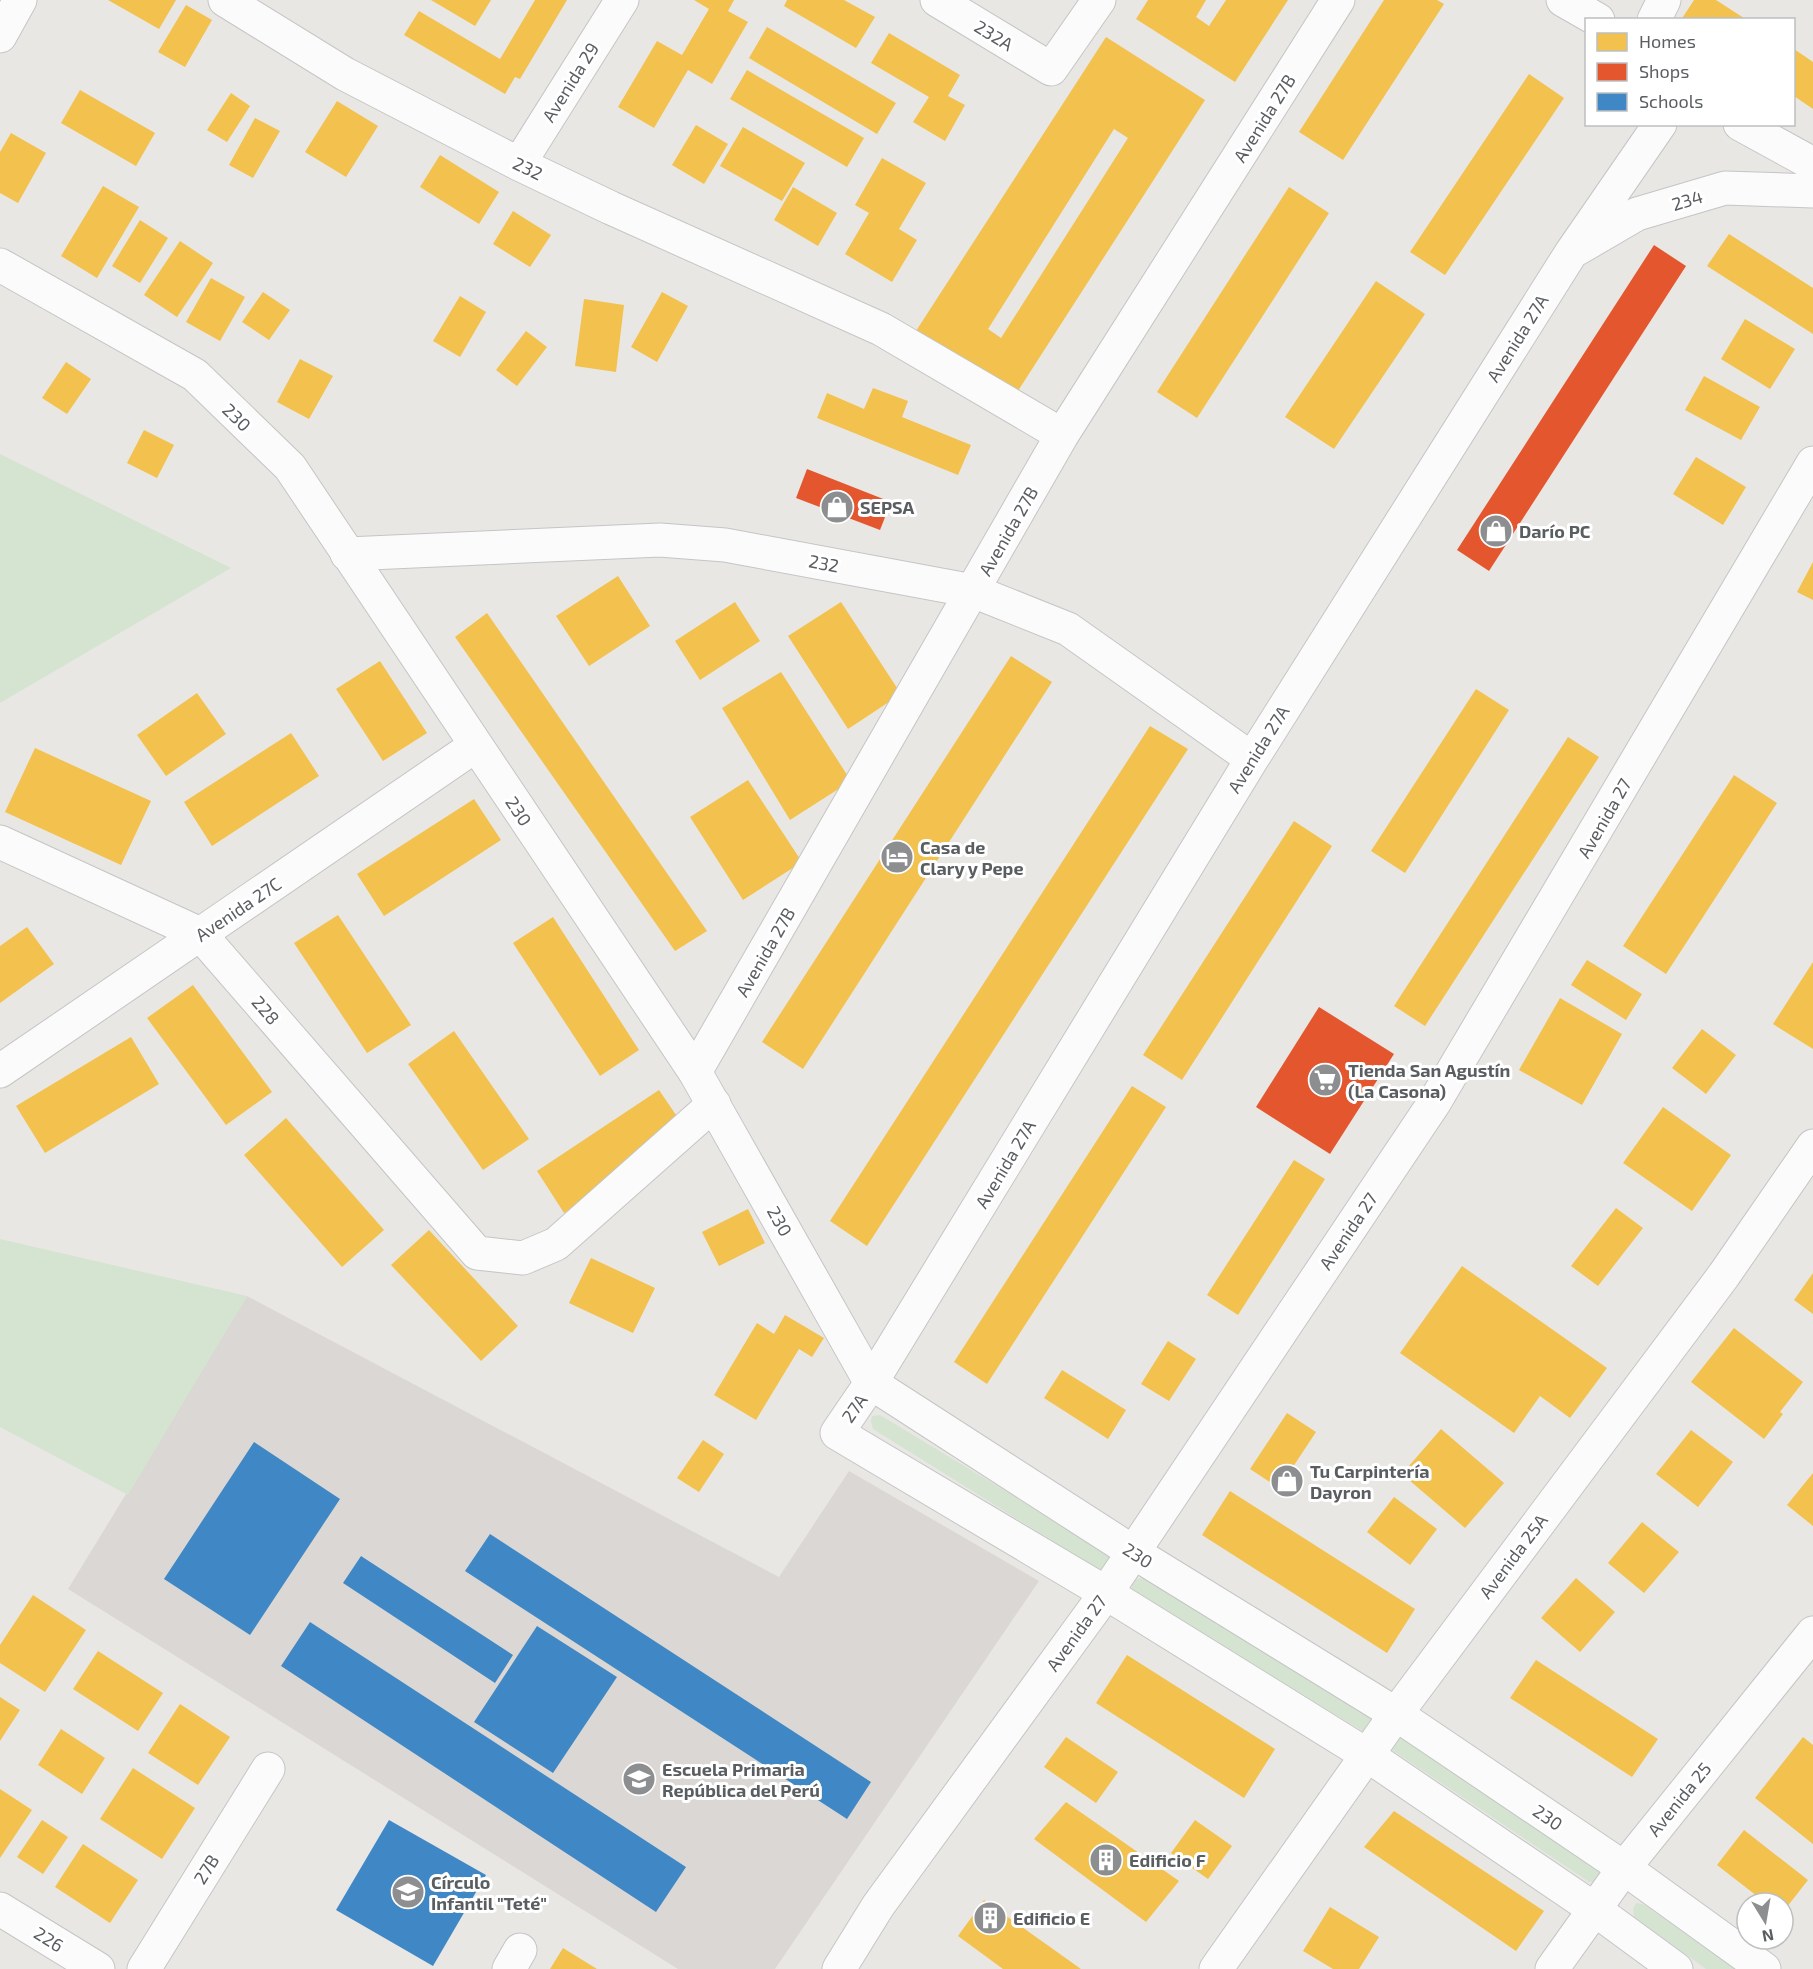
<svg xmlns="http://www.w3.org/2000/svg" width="1813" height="1969" font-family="'Exo 2',sans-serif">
<rect width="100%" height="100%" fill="#e9e7e4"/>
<path fill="#dbd7d4" d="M 247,1296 L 779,1577 L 849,1471 L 1039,1581 L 775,1969 L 678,1969 L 68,1589 Z"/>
<path fill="#d4e4d0" d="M 0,454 L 231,568 L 0,703 Z
M 0,1239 L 247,1296 L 128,1495 L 0,1427 Z
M 880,1415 L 1110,1554 L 1111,1561 L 1107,1567 L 1099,1570 L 873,1429 L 871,1421 L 872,1416 Z
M 1144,1578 L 1371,1719 L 1372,1724 L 1368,1729 L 1363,1731 L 1133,1593 L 1131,1585 L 1134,1579 Z
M 1398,1736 L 1602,1868 L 1603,1877 L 1597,1881 L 1589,1882 L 1392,1750 L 1390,1742 Z
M 1636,1903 L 1643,1904 L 1735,1969 L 1706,1969 L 1634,1917 L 1633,1909 Z"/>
<path fill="#f2c14e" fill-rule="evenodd" d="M 108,0 L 176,0 L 159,29 Z
M 431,0 L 491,0 L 475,26 Z
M 535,0 L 567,0 L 520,79 L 515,77 L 505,94 L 404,35 L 419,11 L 500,59 Z
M 694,0 L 734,0 L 728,11 L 748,22 L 712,84 L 688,70 L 654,128 L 618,107 L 657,41 L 682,55 L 709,9 Z
M 787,0 L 844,0 L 875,17 L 856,48 L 784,6 Z
M 1148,0 L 1206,0 L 1196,17 L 1209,26 L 1226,0 L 1288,0 L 1235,82 L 1136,19 Z
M 1384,0 L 1437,0 L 1444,4 L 1343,160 L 1299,132 Z
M 1694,0 L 1716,0 L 1747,20 L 1681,20 Z
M 186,5 L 212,20 L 185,67 L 158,52 Z
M 767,27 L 896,103 L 877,134 L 749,58 Z
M 889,33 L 960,75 L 948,96 L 965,105 L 945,141 L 913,122 L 929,97 L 871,63 Z
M 1106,37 L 1205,100 L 1016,394 L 916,331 ZM 1114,129 L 1128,138 L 1001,338 L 988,329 Z
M 1794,49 L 1813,62 L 1813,109 L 1794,96 Z
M 747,70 L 864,138 L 847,167 L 730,99 Z
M 1529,74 L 1564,98 L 1445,275 L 1410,252 Z
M 80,90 L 155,133 L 136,166 L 61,123 Z
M 231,93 L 250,106 L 227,142 L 207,130 Z
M 337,101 L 378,126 L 346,177 L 305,152 Z
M 255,118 L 280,131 L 253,178 L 229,165 Z
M 696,125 L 728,144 L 704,184 L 672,165 Z
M 743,127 L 805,163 L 782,201 L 720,166 Z
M 11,133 L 46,153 L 18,203 L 0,193 L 0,152 Z
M 440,155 L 499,192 L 479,224 L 420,187 Z
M 882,158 L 926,183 L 899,229 L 917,240 L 892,282 L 845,254 L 869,213 L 855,205 Z
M 103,186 L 139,207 L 97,278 L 61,256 Z
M 793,187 L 837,213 L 818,246 L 774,220 Z
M 1289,187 L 1329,213 L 1197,418 L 1157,392 Z
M 513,211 L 551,235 L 530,267 L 493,244 Z
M 140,220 L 168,238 L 140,283 L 112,266 Z
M 1729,234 L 1813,288 L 1813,334 L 1707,266 Z
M 180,241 L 213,263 L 177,317 L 144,295 Z
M 211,278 L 245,297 L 220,341 L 186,322 Z
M 1376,281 L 1425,314 L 1334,449 L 1285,417 Z
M 263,292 L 290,310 L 269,340 L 242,322 Z
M 662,292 L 688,306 L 657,362 L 631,347 Z
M 460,296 L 486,312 L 460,357 L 433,341 Z
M 584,299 L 624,305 L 616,372 L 575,366 Z
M 1745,319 L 1795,349 L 1770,389 L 1721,359 Z
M 526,331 L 547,347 L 517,386 L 496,370 Z
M 300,359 L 333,376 L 309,419 L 277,402 Z
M 66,362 L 91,379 L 67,414 L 42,398 Z
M 1704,376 L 1760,407 L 1741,440 L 1685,410 Z
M 873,388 L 908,401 L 902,417 L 971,445 L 958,475 L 817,418 L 827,393 L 864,409 Z
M 144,430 L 174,445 L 157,478 L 127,463 Z
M 1696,457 L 1746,487 L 1723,525 L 1673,494 Z
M 1813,562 L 1813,600 L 1797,592 Z
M 618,576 L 650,626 L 589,666 L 556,616 Z
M 735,602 L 760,641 L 700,680 L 675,641 Z
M 841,602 L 901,694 L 848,729 L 788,636 Z
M 487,613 L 707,931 L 675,951 L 455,637 Z
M 1011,656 L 1052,682 L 803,1069 L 762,1042 Z
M 380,661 L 427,733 L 383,761 L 336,689 Z
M 781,672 L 851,781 L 790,820 L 722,708 Z
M 1476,689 L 1509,710 L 1405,873 L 1371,851 Z
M 197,693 L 226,734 L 166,776 L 137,735 Z
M 1150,726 L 1188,749 L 867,1246 L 830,1221 Z
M 291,733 L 319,776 L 212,846 L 184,802 Z
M 1568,737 L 1599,757 L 1425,1026 L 1394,1006 Z
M 35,748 L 151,801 L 121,865 L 5,812 Z
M 1734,775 L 1777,803 L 1666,974 L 1623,946 Z
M 748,780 L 802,862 L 743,900 L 690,817 Z
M 474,799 L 501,840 L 384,916 L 357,874 Z
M 1294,821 L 1332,846 L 1182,1080 L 1143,1055 Z
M 338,915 L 411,1025 L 367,1053 L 294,943 Z
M 553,917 L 639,1050 L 600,1076 L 513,943 Z
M 27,927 L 54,964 L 0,1003 L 0,946 Z
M 1587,960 L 1642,994 L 1626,1020 L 1571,985 Z
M 1813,962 L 1813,1049 L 1773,1024 Z
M 193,985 L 272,1092 L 226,1125 L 147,1018 Z
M 1560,998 L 1622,1034 L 1582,1105 L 1519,1070 Z
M 1702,1029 L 1736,1055 L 1706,1094 L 1672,1068 Z
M 454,1031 L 529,1139 L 483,1170 L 408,1064 Z
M 131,1037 L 159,1084 L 45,1153 L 16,1106 Z
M 1132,1086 L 1166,1107 L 987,1384 L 954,1362 Z
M 659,1090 L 687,1131 L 564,1213 L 537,1171 Z
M 1663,1107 L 1731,1155 L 1692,1211 L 1623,1163 Z
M 286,1118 L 384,1230 L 342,1267 L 244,1155 Z
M 1294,1160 L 1325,1179 L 1238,1315 L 1207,1295 Z
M 1616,1208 L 1643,1228 L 1598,1286 L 1571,1266 Z
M 748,1209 L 765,1243 L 719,1266 L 702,1232 Z
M 429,1230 L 518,1326 L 481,1361 L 391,1265 Z
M 591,1258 L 655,1288 L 633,1333 L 569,1303 Z
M 1462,1266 L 1607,1368 L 1570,1418 L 1540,1396 L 1514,1433 L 1400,1353 Z
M 1813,1273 L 1813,1314 L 1794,1300 Z
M 785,1315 L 824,1338 L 812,1357 L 799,1349 L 756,1420 L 714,1395 L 757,1323 L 774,1334 Z
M 1734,1328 L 1803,1382 L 1780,1412 L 1783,1414 L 1764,1439 L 1691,1382 Z
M 1168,1341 L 1196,1359 L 1169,1401 L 1141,1384 Z
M 1062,1370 L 1126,1410 L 1108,1439 L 1044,1398 Z
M 1287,1413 L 1316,1432 L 1279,1488 L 1250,1469 Z
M 1441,1429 L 1504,1483 L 1465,1528 L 1402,1474 Z
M 1691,1430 L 1733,1462 L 1698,1507 L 1656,1474 Z
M 703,1440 L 724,1454 L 699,1492 L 677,1478 Z
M 1813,1473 L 1813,1526 L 1787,1505 Z
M 1230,1491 L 1415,1609 L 1387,1653 L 1202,1535 Z
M 1394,1497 L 1437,1529 L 1410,1565 L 1367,1532 Z
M 1642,1522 L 1679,1552 L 1644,1593 L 1608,1563 Z
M 1576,1578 L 1615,1612 L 1580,1652 L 1541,1618 Z
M 33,1595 L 86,1630 L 45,1692 L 0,1663 L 0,1645 Z
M 98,1651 L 163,1693 L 138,1731 L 73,1689 Z
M 1127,1655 L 1275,1749 L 1244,1798 L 1096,1703 Z
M 1536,1660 L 1658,1739 L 1632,1777 L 1510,1698 Z
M 0,1697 L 20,1710 L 0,1741 Z
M 180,1704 L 230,1737 L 198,1785 L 148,1753 Z
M 61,1729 L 105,1758 L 82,1794 L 38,1765 Z
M 1066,1737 L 1118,1772 L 1096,1803 L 1044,1767 Z
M 1803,1737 L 1813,1745 L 1813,1844 L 1755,1798 Z
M 133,1768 L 195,1808 L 162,1859 L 100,1819 Z
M 0,1789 L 32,1810 L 0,1858 Z
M 1066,1802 L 1179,1881 L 1146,1922 L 1034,1839 Z
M 1394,1811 L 1544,1911 L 1516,1951 L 1364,1847 Z
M 42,1820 L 68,1837 L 43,1874 L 17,1857 Z
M 1195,1820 L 1232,1846 L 1208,1879 L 1171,1853 Z
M 1744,1830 L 1808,1880 L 1783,1912 L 1783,1903 L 1766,1903 L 1717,1865 Z
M 83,1844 L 138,1880 L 110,1923 L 55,1887 Z
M 984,1900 L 1081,1969 L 1003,1969 L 958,1936 Z
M 1330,1907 L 1379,1937 L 1359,1969 L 1333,1969 L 1303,1951 Z
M 563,1948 L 597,1969 L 550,1969 Z"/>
<path fill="#e4572e" d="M 1654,245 L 1686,266 L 1489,571 L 1457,550 Z
M 807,469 L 891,502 L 880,530 L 796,498 Z
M 1319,1007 L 1394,1054 L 1330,1154 L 1256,1107 Z"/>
<path fill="#3f88c5" d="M 254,1442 L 340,1499 L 250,1635 L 164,1579 Z
M 490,1534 L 871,1782 L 847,1819 L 465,1571 Z
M 361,1556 L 513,1655 L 495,1683 L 343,1583 Z
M 310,1622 L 686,1867 L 656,1912 L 281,1666 Z
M 537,1626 L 617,1677 L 553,1773 L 474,1722 Z
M 389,1820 L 486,1875 L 433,1966 L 336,1910 Z"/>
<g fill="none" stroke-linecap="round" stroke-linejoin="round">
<defs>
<path id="street" d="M 225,0 L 345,74 L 519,164 L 611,208 L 881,329 L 1062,435
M 937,0 L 1051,69 L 1099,0
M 1563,0 L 1598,20
M 1654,20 L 1664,0
M 0,36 L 20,0
M 1740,124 L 1813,164
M 519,164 L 622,0
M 1577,249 L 1637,214 L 1725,188 L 1813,191
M 347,554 L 660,540 L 725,545 L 973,591 L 1068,629 L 1252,759
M 0,842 L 200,934 L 477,1253 L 523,1258 L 556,1244 L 714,1104
M 0,1071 L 475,746
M 695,1072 L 1062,435 L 1338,0
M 871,1383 L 1252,759 L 1571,253 L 1660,124
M 0,1909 L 98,1969
M 144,1969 L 268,1769
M 509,1969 L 520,1950
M 839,1969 L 878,1906 L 1106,1593 L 1434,1103 L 1813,463
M 1216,1969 L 1396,1714 L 1724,1275 L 1813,1146
M 1552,1969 L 1624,1868 L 1813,1633"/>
<path id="secondary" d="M 0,265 L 195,375 L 290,467 L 695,1072 L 871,1383 L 1133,1552 L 1396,1714 L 1624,1868 L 1764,1969
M 871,1383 L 837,1433 L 1106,1593 L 1367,1755 L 1594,1909 L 1676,1969"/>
</defs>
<use href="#street" stroke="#c5c5c5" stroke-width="35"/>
<use href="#secondary" stroke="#c4c5c5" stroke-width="35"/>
<use href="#street" stroke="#fcfbfb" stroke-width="33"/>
<use href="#secondary" stroke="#fcfbfb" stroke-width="33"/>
</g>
<defs>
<symbol id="shop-disc" viewBox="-11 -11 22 22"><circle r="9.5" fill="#8c8e8f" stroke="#fff"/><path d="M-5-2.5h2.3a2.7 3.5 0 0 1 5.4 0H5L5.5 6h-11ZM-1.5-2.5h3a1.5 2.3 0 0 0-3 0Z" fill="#fff"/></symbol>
<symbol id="hotel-disc" viewBox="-11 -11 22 22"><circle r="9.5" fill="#8c8e8f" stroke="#fff"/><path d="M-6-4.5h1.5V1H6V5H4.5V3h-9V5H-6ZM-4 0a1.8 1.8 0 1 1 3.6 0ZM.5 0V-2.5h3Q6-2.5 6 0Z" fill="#fff"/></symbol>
<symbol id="supermarket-disc" viewBox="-11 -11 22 22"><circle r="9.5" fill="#8c8e8f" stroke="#fff"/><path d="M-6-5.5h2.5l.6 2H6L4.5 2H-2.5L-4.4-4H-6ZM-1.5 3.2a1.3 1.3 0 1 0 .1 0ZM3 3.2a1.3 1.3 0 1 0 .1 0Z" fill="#fff"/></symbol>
<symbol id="school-disc" viewBox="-11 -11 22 22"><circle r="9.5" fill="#8c8e8f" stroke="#fff"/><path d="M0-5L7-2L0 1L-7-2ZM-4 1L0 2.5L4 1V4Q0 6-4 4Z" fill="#fff"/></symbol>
<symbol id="building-disc" viewBox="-11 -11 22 22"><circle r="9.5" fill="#8c8e8f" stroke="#fff"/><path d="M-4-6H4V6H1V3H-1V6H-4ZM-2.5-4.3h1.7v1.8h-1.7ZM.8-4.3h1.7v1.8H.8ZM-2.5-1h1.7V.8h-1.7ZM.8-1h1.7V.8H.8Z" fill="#fff"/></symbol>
</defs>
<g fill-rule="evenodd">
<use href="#shop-disc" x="818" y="488" width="38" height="38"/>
<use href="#shop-disc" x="1477" y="512" width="38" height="38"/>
<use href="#hotel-disc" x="878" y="838" width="38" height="38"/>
<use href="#supermarket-disc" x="1306" y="1061" width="38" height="38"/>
<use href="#shop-disc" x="1268" y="1462" width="38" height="38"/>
<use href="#school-disc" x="620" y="1760" width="38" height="38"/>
<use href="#building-disc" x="1087" y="1841" width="38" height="38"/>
<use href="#school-disc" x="389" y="1873" width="38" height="38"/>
<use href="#building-disc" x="971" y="1899" width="38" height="38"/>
</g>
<g text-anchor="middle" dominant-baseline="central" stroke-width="6" stroke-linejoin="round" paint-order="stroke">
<g font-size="18" fill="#5a5e61" stroke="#fff">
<text transform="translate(994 35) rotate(31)">232A</text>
<text transform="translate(570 82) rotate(-58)">Avenida 29</text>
<text transform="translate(1264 118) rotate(-58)">Avenida 27B</text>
<text transform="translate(528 168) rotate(26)">232</text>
<text transform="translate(1687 200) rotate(-17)">234</text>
<text transform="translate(1517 338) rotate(-58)">Avenida 27A</text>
<text transform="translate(237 417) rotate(44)">230</text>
<text transform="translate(1008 531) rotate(-60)">Avenida 27B</text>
<text transform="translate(824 563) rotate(11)">232</text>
<text transform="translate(1258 749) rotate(-58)">Avenida 27A</text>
<text transform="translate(519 811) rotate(56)">230</text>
<text transform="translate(1604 818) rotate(-60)">Avenida 27</text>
<text transform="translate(238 909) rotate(-34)">Avenida 27C</text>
<text transform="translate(765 952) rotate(-60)">Avenida 27B</text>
<text transform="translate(266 1010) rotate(49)">228</text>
<text transform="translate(1005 1164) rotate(-59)">Avenida 27A</text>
<text transform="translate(780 1221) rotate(61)">230</text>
<text transform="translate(1348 1231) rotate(-56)">Avenida 27</text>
<text transform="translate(854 1408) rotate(-55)">27A</text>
<text transform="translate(1138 1555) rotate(32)">230</text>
<text transform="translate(1513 1556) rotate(-53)">Avenida 25A</text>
<text transform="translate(1076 1633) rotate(-54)">Avenida 27</text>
<text transform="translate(1679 1799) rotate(-51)">Avenida 25</text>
<text transform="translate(1548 1817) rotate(34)">230</text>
<text transform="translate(206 1869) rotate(-58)">27B</text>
<text transform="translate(49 1939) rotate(32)">226</text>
</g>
<g font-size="18" font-weight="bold" fill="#5a5e61" stroke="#fff" text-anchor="start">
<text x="860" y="507">SEPSA</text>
<text x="1519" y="531">Darío PC</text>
<text x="920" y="847">Casa de<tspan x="920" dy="21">Clary y Pepe</tspan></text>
<text x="1348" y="1070">Tienda San Agustín<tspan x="1348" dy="21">(La Casona)</tspan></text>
<text x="1310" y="1471">Tu Carpintería<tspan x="1310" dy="21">Dayron</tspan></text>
<text x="662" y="1769">Escuela Primaria<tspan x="662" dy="21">República del Perú</tspan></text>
<text x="1129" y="1860">Edificio F</text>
<text x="431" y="1882">Círculo<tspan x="431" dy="21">Infantil "Teté"</tspan></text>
<text x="1013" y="1918">Edificio E</text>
</g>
</g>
<rect x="1585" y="18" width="210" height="108" fill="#ffffff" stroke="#bdbfc0" stroke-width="1.5"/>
<rect x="1597" y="33" width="30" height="18" fill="#f2c14e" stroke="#bdbfc0" stroke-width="1.5"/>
<text x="1639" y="48" font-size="18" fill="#5a5e61">Homes</text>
<rect x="1597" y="63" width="30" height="18" fill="#e4572e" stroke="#bdbfc0" stroke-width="1.5"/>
<text x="1639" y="78" font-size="18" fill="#5a5e61">Shops</text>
<rect x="1597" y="93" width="30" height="18" fill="#3f88c5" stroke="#bdbfc0" stroke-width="1.5"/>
<text x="1639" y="108" font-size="18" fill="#5a5e61">Schools</text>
<g transform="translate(1765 1921) rotate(169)"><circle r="28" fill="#ffffff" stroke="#bdbfc0" stroke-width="1.5"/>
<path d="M0-4.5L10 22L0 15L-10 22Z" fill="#8c8e8f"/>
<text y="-9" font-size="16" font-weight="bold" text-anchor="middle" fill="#5a5e61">N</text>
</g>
</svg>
